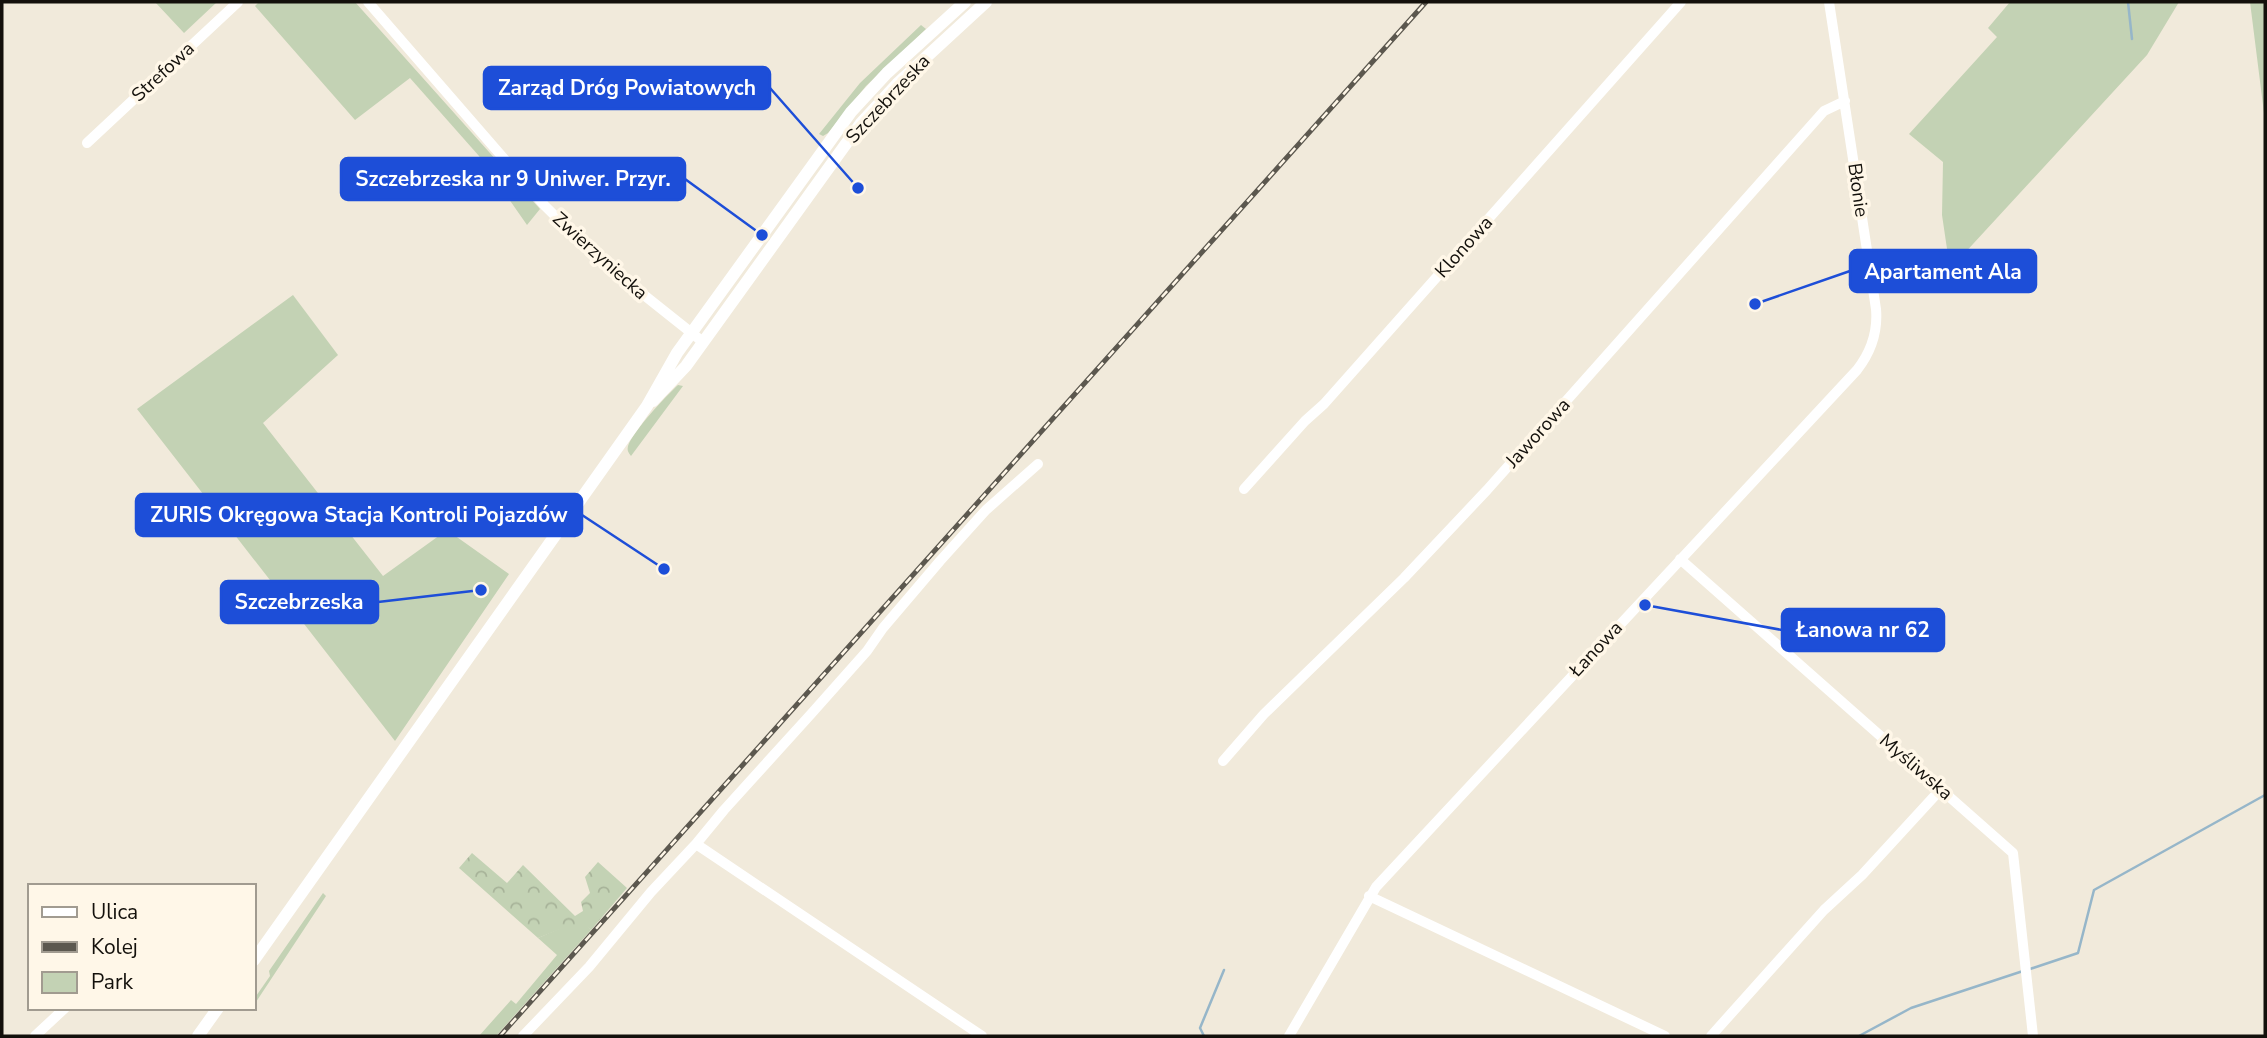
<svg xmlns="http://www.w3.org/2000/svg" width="2267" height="1038" font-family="'Nunito Sans',sans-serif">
<defs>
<pattern id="forest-crowns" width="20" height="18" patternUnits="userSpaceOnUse" patternTransform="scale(1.75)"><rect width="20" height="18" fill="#c3d2b4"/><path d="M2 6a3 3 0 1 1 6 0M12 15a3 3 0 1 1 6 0" fill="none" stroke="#a7b399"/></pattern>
</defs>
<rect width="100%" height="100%" fill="#f1eadb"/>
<path fill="#c3d2b4" d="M 155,2 L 217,2 L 184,33 Z
M 259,2 L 355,2 L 540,209 L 527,225 L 479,156 L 410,78 L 355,120 L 255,6 Z
M 2010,2 L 2179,2 L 2147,55 L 1950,269 L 1942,215 L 1943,162 L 1909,134 L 1997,37 L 1988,28 Z
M 2250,2 L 2265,2 L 2265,121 Z
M 921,25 L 926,29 L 866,86 L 828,133 L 823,136 L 819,134 L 860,83 Z
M 293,295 L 338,355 L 263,423 L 383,576 L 447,530 L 509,574 L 395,741 L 137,409 Z
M 678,385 L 683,386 L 631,456 C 628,452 627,451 628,446 C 633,431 666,396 678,385 Z
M 323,893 L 326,896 L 254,1005 L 254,999 L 270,976 L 269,971 Z
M 568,925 L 586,925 L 591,930 L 496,1036 L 479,1036 L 511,1000 L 516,1004 L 557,955 L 538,938 Z"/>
<path fill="url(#forest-crowns)" d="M 472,853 L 507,883 L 523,865 L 575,916 L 583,911 L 581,902 L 590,893 L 585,877 L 598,862 L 627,888 L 591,930 L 586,926 L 577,934 L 568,926 L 538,938 L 459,868 Z"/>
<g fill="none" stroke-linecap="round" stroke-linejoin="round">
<path stroke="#96b6c9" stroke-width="2.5" d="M 2128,2 L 2132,39
M 2030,969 L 2078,953 L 2094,890 L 2265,795
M 1204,1036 L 1200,1028 L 1224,970
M 1859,1036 L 1911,1008 L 2023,971"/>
<path stroke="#fff" stroke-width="10" d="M 368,2 L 545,206 L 600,260 L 703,342
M 87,143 L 238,2
M 1244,489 L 1305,421 L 1324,404 L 1681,2
M 1680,559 L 2013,853 L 2033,1036
M 1223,761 L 1264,714 L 1404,578 L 1487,490 L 1824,111 L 1845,101
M 696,844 L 982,1036
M 1369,896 L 1665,1036
M 35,1036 L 65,1008
M 523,1036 L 589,967 L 651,892 L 696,844 L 724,810 L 811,714 L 867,651 L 883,628 L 940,561 L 986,510 L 1038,464
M 1289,1036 L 1376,887 L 1857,370 C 1871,352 1878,332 1876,309 L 1829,2
M 1711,1036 L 1824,910 L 1862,875 L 1941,789"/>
<path stroke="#fff" stroke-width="12" d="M 653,401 L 686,366 L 861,123 L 897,84 L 986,2
M 254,960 L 647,406 L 677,353 L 851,112 L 887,73 L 965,2
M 198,1036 L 218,1008"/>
<defs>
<path id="rail" d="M 500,1036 L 1426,2"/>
</defs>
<use href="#rail" stroke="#5c584f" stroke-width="5"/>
<use href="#rail" stroke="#fff7e8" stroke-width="2.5" stroke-dasharray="8" stroke-linecap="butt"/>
</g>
<g text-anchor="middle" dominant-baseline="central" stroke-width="7" stroke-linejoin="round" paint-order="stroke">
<g font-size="19" fill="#13100b" stroke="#fff7e8">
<text transform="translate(163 72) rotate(-43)">Strefowa</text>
<text transform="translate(888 99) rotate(-47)">Szczebrzeska</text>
<text transform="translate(1858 190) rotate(82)">Błonie</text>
<text transform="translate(1464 247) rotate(-48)">Klonowa</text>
<text transform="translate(600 256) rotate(42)">Zwierzyniecka</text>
<text transform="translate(1538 433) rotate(-48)">Jaworowa</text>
<text transform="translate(1596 649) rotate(-47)">Łanowa</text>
<text transform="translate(1916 767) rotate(41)">Myśliwska</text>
</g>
</g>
<path fill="none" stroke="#1d4ed8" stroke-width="2.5" d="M858 188L770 88M762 235L685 179M1755 304L1850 271M664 569L582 515M481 590L378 602M1645 605L1782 630"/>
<g fill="#1d4ed8" stroke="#fff7e8" stroke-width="2.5">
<circle cx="858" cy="188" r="7"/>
<circle cx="762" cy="235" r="7"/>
<circle cx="1755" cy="304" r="7"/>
<circle cx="664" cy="569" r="7"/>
<circle cx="481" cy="590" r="7"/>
<circle cx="1645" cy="605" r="7"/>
</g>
<g fill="#1d4ed8" stroke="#1d4ed8" stroke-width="2.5">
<rect x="484" y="67" width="286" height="42" rx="7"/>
<rect x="341" y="158" width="344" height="42" rx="7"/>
<rect x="1850" y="250" width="186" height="42" rx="7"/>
<rect x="136" y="494" width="446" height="42" rx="7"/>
<rect x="221" y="581" width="157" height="42" rx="7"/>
<rect x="1782" y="609" width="162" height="42" rx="7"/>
</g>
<g font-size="21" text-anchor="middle" font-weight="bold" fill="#fff">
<text x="627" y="95">Zarząd Dróg Powiatowych</text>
<text x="513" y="186">Szczebrzeska nr 9 Uniwer. Przyr.</text>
<text x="1943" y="279">Apartament Ala</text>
<text x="359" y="522">ZURIS Okręgowa Stacja Kontroli Pojazdów</text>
<text x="299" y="609">Szczebrzeska</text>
<text x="1863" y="637">Łanowa nr 62</text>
</g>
<rect width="2267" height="1038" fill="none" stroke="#13100b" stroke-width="7"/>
<rect x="28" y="884" width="228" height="126" fill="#fff7e8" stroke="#a19b90" stroke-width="2"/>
<rect x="42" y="907" width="35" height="10" fill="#ffffff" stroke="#a19b90" stroke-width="2"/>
<text x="91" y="919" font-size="21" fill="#13100b">Ulica</text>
<rect x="42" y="942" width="35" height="10" fill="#5c584f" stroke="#a19b90" stroke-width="2"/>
<text x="91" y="954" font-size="21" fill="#13100b">Kolej</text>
<rect x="42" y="972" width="35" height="21" fill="#c3d2b4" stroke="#a19b90" stroke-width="2"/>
<text x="91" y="989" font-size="21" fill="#13100b">Park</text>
</svg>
